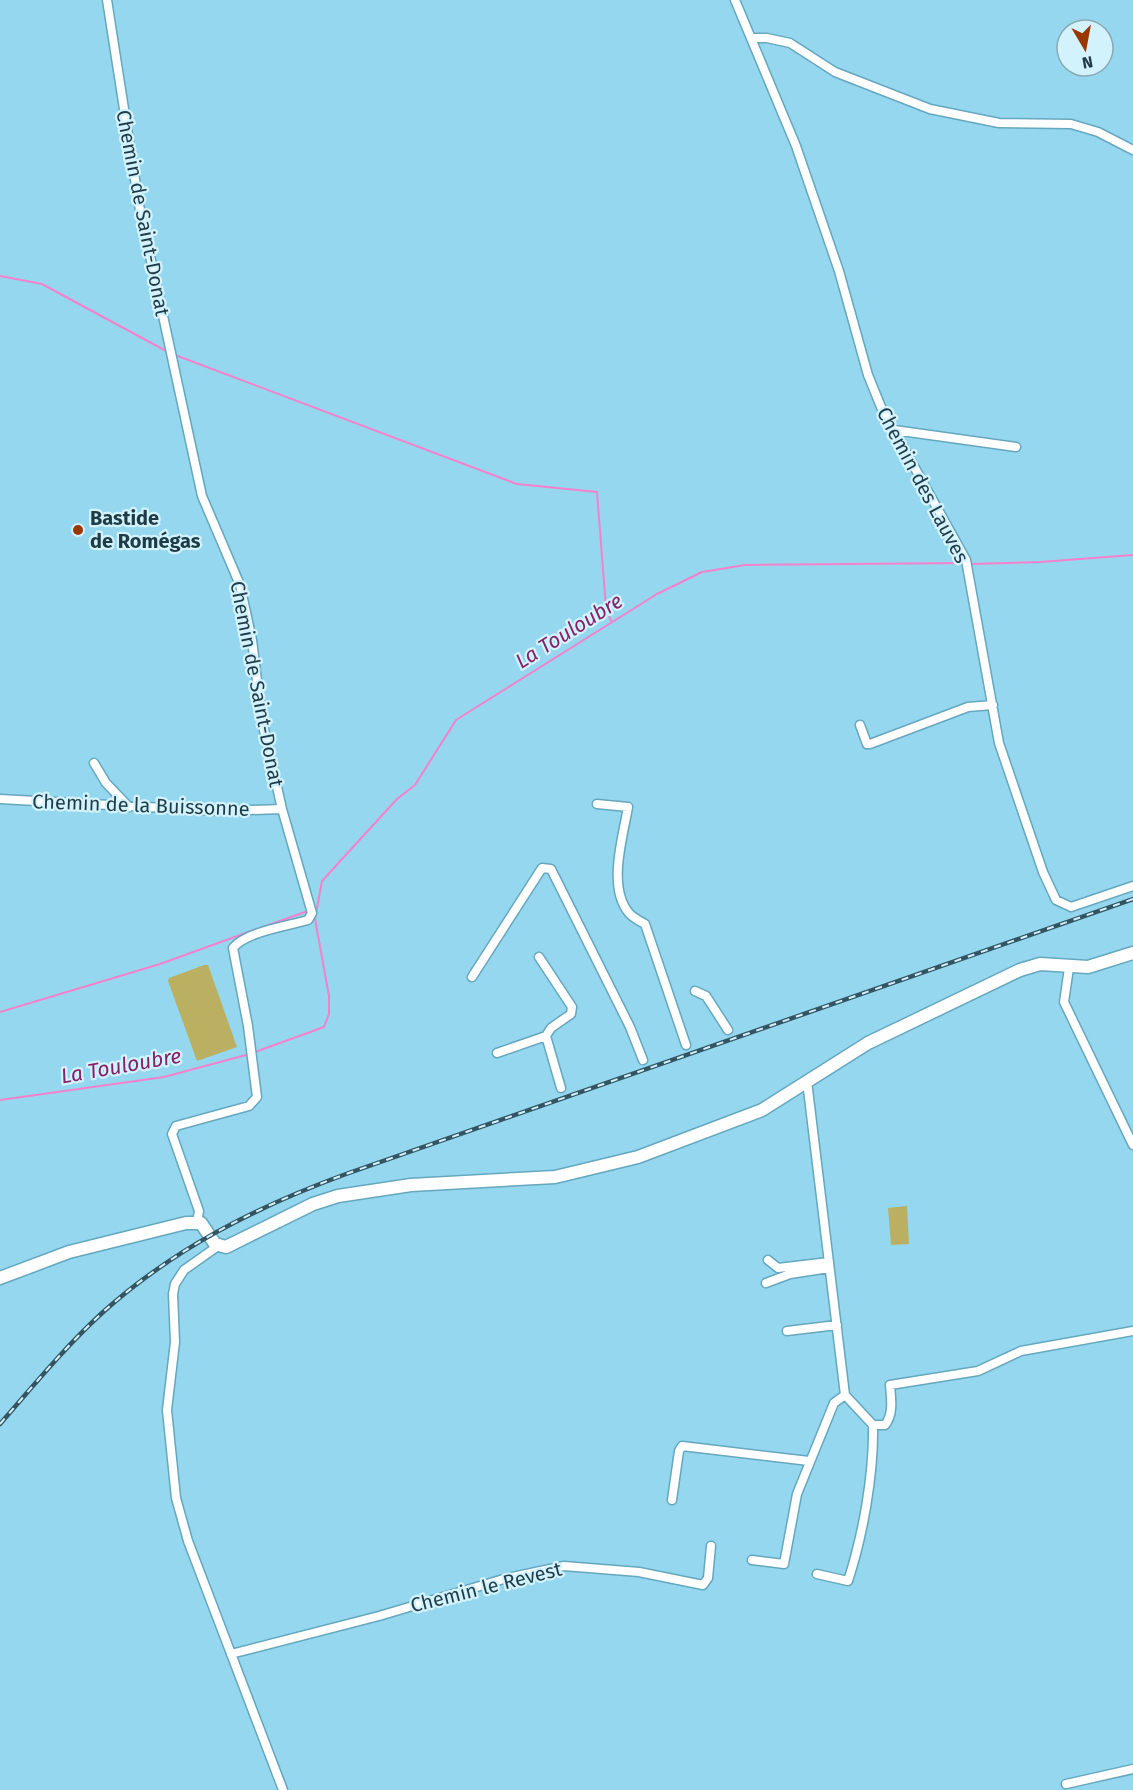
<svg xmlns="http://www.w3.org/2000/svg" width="1133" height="1790" font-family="'Fira Sans',sans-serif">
<rect width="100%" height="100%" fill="#94d7ef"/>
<path fill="#bbb062" d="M 204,965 L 208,965 L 237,1047 L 197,1061 L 168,981 L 169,978 Z
M 907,1206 L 909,1244 L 891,1245 L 888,1208 Z"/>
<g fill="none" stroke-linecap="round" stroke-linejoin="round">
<path stroke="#f581ce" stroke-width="2" d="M 0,276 L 42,284 L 168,352
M 175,355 L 517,484 L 597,492 L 606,608 L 611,621
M 970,564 L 1040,562 L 1133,555
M 260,928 L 308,911
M 0,1012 L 160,964 L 254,930
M 255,1052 L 324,1027 L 329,1014 L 329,996 L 315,919 L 322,881 L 397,799 L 415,785 L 456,720 L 657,594 L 702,572 L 745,565 L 964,563
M 0,1100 L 164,1077 L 246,1055"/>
<defs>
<path id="street" d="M 107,0 L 139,205 L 202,496 L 240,585 L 252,640 L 262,721 L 282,809 L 312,913 L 308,920 C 288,926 245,932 233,948 L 248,1026 L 257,1097 L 249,1106 L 176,1126 L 172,1134 L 199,1211 L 197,1222
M 735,0 L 796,146 L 839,271 L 868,375 L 881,407 L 966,560 L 999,743 L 1043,872 L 1056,900 L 1071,907 L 1133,886
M 752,38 L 767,38 L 790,43 L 835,72 L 930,109 L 999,123 L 1071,124 L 1098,132 L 1133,150
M 894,430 L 1016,447
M 860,725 L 867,744 L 870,744 L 968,707 L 993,705
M 94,763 L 106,783 L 129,807
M 0,799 L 219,811 L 282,809
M 597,804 L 628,807 C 623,837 607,887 629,913 C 633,918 640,921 645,924 L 686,1045
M 539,957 L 572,1007 L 571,1014 L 551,1028 L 546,1036
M 1069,968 L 1064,1002 L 1133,1145
M 472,977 L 542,868 L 551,869 L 630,1027 L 643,1060
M 695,991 L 706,996 L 728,1030
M 497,1053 L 546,1036 L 561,1088
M 218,1246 L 184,1270 L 175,1284 L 173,1294 L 175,1342 L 167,1410 L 176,1498 L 188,1541 L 283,1790
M 768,1260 L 778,1268 L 829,1262
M 766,1283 L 790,1274 L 829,1268
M 787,1331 L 837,1325
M 873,1425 L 885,1425 C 894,1414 891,1398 890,1385 L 978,1371 L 1021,1351 L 1133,1331
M 672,1500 L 679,1451 L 682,1446 L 809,1461
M 752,1560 L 784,1564 L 797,1494 L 834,1403 L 845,1395 L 807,1081
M 817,1574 L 848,1581 C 863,1535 874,1474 873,1425 L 845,1395
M 231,1654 L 379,1616 L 507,1578 L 564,1566 L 639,1572 L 703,1585 L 708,1578 L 711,1546
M 1066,1784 L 1133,1769"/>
<path id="secondary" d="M 0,1278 L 69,1252 L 186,1223 L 201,1223 L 215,1244 L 226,1247 L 313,1204 L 338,1196 L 411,1185 L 555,1177 L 638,1157 L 762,1110 L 868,1043 L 1020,970 L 1040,964 L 1088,967 L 1133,953"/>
</defs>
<use href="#street" stroke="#65a7be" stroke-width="11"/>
<use href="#secondary" stroke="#65a7be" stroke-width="15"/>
<use href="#street" stroke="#fff" stroke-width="8"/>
<use href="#secondary" stroke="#fff" stroke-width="12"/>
<defs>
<path id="rail" d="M 0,1424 C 33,1386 65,1347 102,1313 C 173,1249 256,1207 346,1174 L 1133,899"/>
</defs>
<use href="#rail" stroke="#335562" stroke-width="4.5"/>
<use href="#rail" stroke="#d2f3fe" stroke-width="2" stroke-dasharray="7" stroke-linecap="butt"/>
</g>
<circle fill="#9a3600" stroke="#d2f3fe" stroke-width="2" cx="78" cy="530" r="6"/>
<g text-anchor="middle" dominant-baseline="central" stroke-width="4.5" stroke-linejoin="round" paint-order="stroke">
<g font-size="20" fill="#1f3b45" stroke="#d2f3fe">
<text transform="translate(143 213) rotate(79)">Chemin de Saint-Donat</text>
<text transform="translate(923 485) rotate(62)">Chemin des Lauves</text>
<text transform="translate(257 684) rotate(79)">Chemin de Saint-Donat</text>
<text transform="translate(141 805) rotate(2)">Chemin de la Buissonne</text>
<text transform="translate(486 1587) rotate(-14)">Chemin le Revest</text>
</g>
<g font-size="20" font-weight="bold" fill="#1f3b45" stroke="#d2f3fe" text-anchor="start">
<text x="90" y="518">Bastide<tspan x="90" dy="23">de Romégas</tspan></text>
</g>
<g font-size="21" font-style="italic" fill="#86206a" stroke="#d2f3fe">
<text transform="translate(569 631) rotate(-32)">La Touloubre</text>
<text transform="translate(121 1066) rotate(-10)">La Touloubre</text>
</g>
</g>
<g transform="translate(1085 48) rotate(170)"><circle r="28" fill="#d2f3fe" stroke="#8aa9b4" stroke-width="1.5"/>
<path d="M0-4.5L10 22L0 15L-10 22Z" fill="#9a3600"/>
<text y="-9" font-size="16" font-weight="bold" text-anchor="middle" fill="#1f3b45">N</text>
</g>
</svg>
